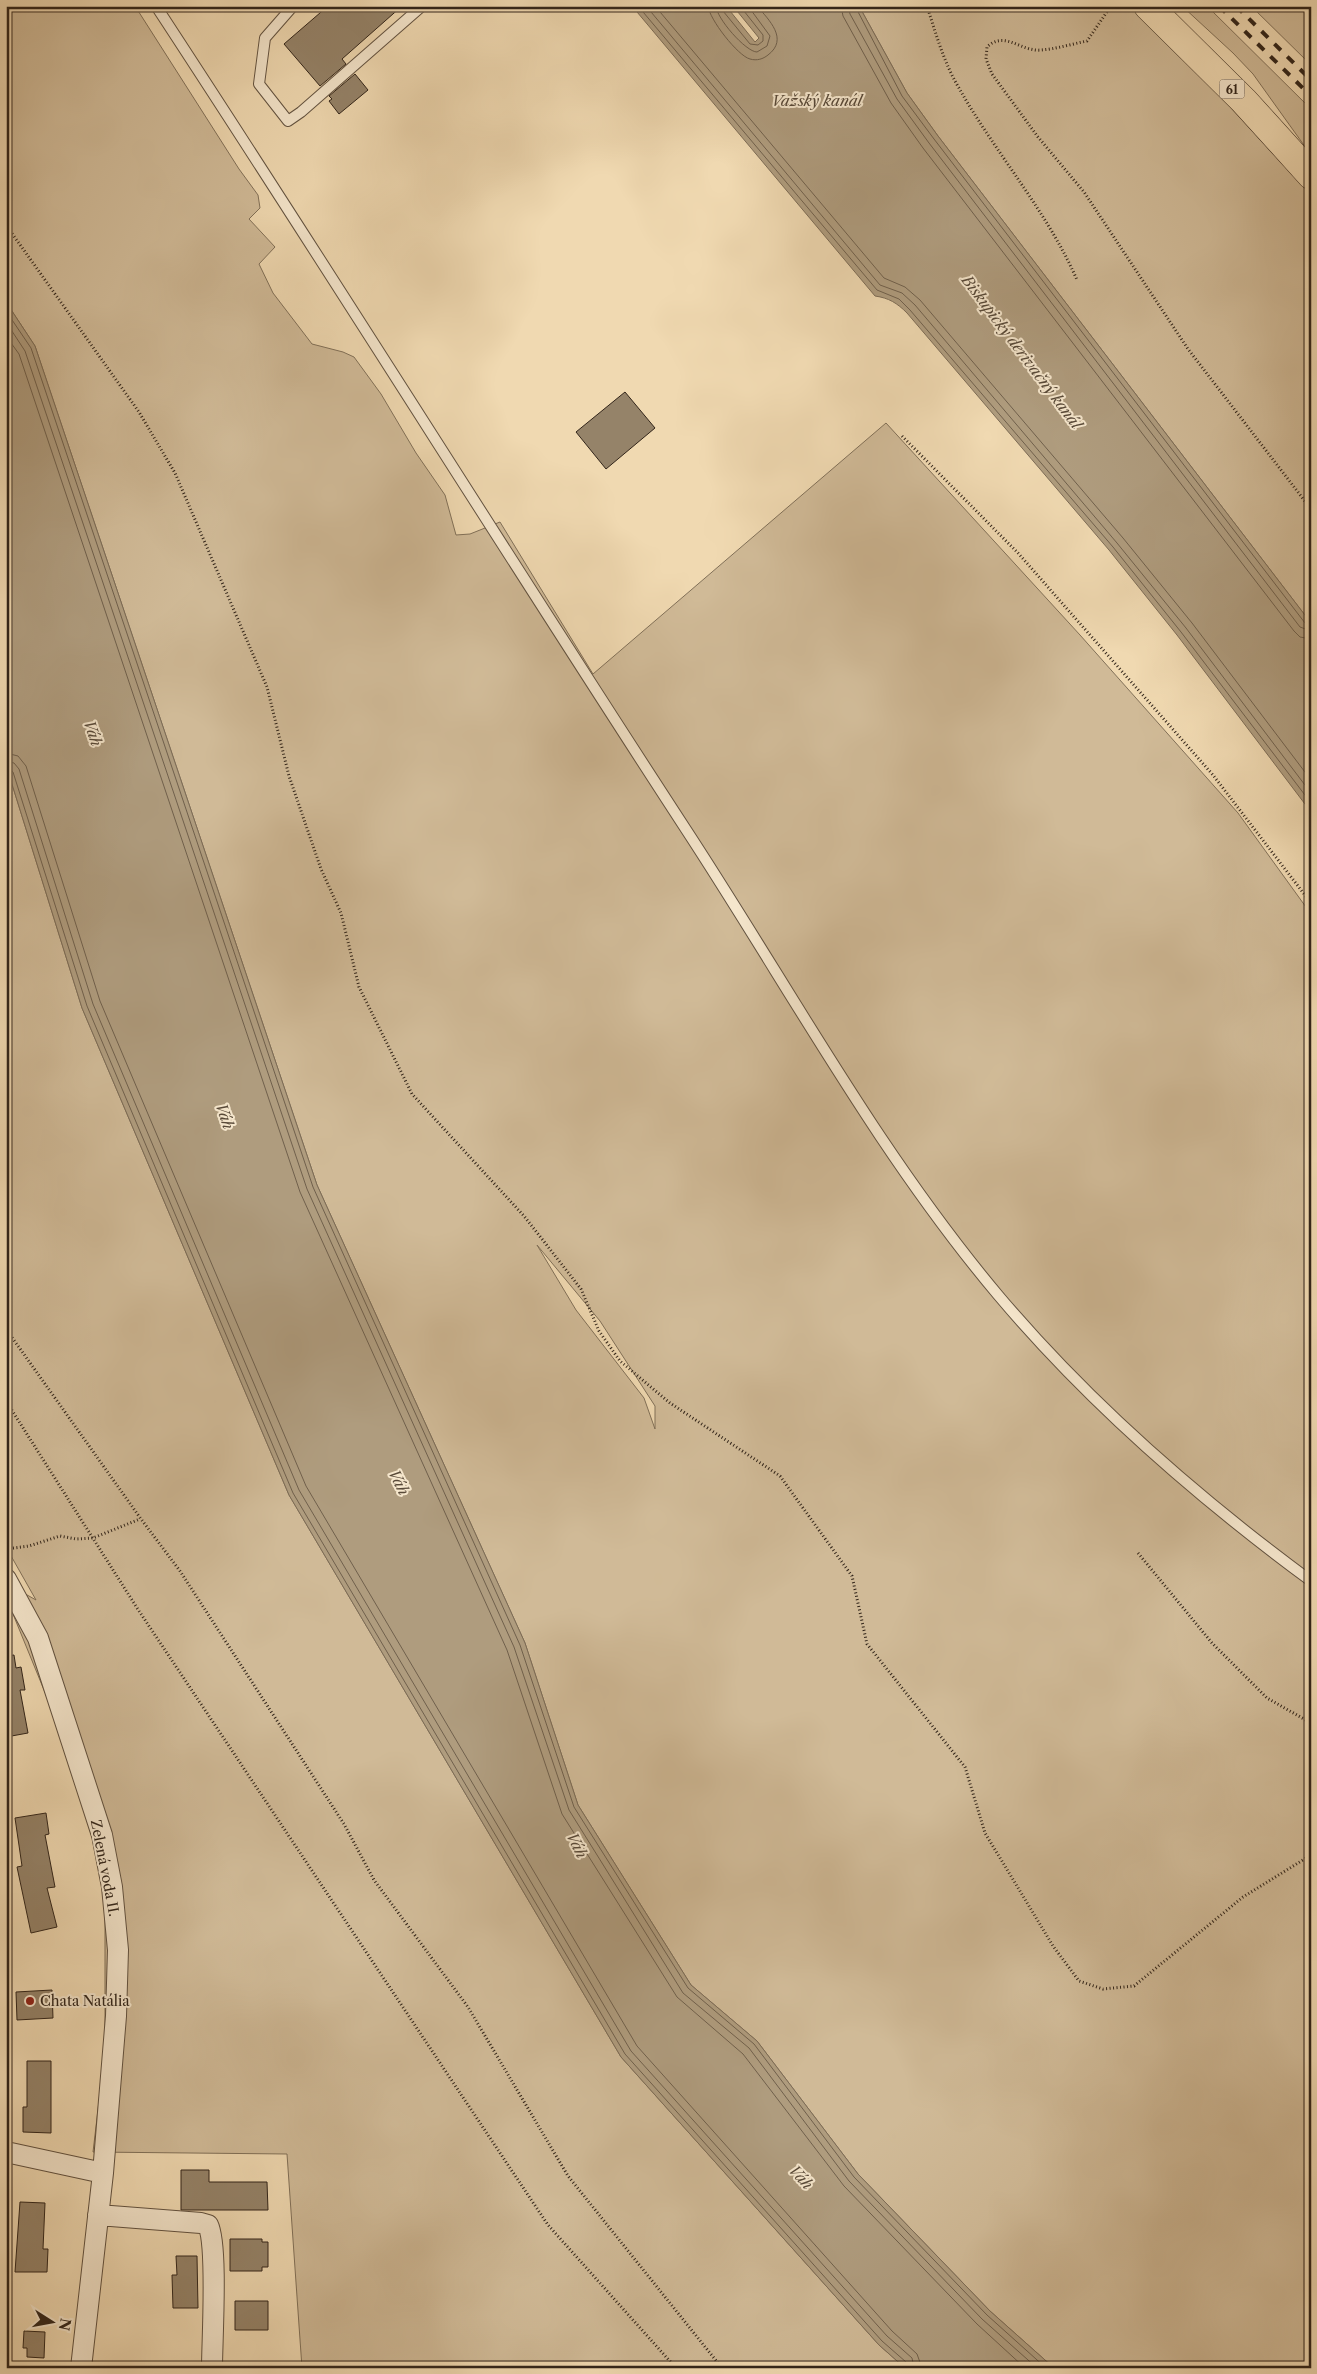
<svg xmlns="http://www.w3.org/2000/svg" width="1317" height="2374" font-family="'Libre Caslon Text',serif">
<rect width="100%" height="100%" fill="#f0d9b1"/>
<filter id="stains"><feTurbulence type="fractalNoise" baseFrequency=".004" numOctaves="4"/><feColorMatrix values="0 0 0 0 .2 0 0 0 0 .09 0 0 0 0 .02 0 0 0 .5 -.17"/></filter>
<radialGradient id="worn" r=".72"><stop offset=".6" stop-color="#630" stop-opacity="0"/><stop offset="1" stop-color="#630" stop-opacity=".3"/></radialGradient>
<path fill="#d0ba97" stroke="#817058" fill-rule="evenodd" d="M 6,6 L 135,6 L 239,169 L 258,195 L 260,208 L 249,219 L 275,247 L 259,264 L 273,293 L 312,344 L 343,352 L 354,357 L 381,394 L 416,453 L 445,495 L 456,535 L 470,534 L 500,522 L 593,674 L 886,423 L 1080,635 L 1238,813 L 1311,914 L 1311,2368 L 1054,2368 L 990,2311 L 858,2174 L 757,2041 L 691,1985 L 578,1805 L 525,1643 L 317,1185 L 35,346 L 6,302 ZM 537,1245 L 600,1321 L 655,1406 L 655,1429 L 644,1398 L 576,1310 Z
M 859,6 L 1131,6 L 1185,58 L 1311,195 L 1311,623 L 938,136 L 907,93 Z
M 1182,6 L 1207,6 L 1311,109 L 1311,155 L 1253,74 L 1233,53 Z
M 1251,6 L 1311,6 L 1311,65 Z
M 6,765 L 82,1008 L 289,1495 L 621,2057 L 879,2345 L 905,2368 L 302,2368 L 287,2154 L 93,2152 L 105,2050 L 105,1882 L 62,1734 L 6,1597 L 6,1583 L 36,1600 L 6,1547 Z"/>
<path fill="#af9c7e" stroke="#7d6c56" d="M 632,6 L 726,6 L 755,42 L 759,38 L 733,6 L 859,6 L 907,93 L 938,136 L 1311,623 L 1311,812 L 1177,635 L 1109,550 L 907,313 C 897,303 889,298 875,296 Z
M 6,302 L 35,346 L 317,1185 L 525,1643 L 578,1805 L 691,1985 L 757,2041 L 858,2174 L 990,2311 L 1054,2368 L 905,2368 L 879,2345 L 621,2057 L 289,1495 L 82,1008 L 6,765 Z"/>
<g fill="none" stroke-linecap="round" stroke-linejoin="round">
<path stroke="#70604c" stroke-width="1" d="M 638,6 L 877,290 L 899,299 L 910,310 L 1113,547 L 1181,632 L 1311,803
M 646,6 L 880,285 L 902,293 L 915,305 L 1117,543 L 1186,628 L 1311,793
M 655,6 L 884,278 L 905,287 L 920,300 L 1123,538 L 1192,623 L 1311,780
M 708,6 C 709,19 738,56 750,59 C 757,61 763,59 768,55 C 789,39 769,20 757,6
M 716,6 C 716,18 746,52 757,52 L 767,46 L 770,36 L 748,6
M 722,6 L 723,11 L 750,44 L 758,45 L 763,41 L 763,35 L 740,6
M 841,6 L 843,16 L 891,103 L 923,148 L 1294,631 L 1300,637 L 1311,639
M 848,6 L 850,14 L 897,99 L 929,143 L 1300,627 L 1311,631
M 855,6 L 902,96 L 934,139 L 1305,623 L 1311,625
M 6,311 L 31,348 L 313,1187 L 520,1645 L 574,1807 L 688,1988 L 754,2044 L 854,2177 L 987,2315 L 1046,2368
M 6,322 L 25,351 L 307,1189 L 514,1647 L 569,1810 L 683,1993 L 749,2048 L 849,2181 L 982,2319 L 1037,2368
M 6,336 L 19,354 L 300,1192 L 507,1650 L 562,1814 L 677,1997 L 743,2054 L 844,2186 L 977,2324 L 1025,2368
M 6,753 L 18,756 L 26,766 L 100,1001 L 306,1486 L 637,2046 L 892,2331 L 917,2354 L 922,2368
M 6,761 L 14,763 L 19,769 L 93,1004 L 299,1490 L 631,2051 L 887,2336 L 912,2358 L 914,2368
M 6,767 L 13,772 L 87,1006 L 293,1493 L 625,2054 L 882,2341 L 906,2362 L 908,2368"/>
</g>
<path fill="#958369" stroke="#32251a" d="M 328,6 L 402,6 L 342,59 L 346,64 L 320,86 L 284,44 Z
M 355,74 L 368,90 L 339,114 L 329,101 L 332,99 L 329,96 Z
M 625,392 L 655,428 L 606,469 L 576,432 Z
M 14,1655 L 16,1668 L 21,1667 L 25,1690 L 20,1690 L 28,1733 L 6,1737 L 6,1656 Z
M 46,1813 L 49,1834 L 45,1835 L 55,1887 L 47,1888 L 57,1927 L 31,1933 L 17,1867 L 22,1866 L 15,1818 Z
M 52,1990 L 53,2018 L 17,2020 L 16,1992 Z
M 27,2061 L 51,2061 L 51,2133 L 23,2132 L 23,2107 L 27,2107 Z
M 181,2170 L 209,2170 L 209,2182 L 267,2182 L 268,2210 L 181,2210 Z
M 20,2202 L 45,2203 L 43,2249 L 48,2249 L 47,2272 L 15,2272 Z
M 230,2239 L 262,2239 L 262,2242 L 268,2242 L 268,2267 L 262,2267 L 262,2271 L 230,2271 Z
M 176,2256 L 197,2256 L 198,2308 L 173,2308 L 172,2275 L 177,2275 Z
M 235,2301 L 268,2301 L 268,2330 L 235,2330 Z
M 24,2331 L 45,2332 L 44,2358 L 27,2357 L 27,2348 L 23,2348 Z"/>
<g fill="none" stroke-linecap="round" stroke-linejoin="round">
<defs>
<path id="lane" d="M 156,6 C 335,279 507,555 685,828 C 788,985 877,1151 998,1295 C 1089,1403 1197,1497 1311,1581
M 293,6 L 265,38 L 259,84 L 288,121 L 301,112 L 422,6"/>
<path id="street" d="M 6,1579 L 38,1638 L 102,1835 L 112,1887 L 118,1950 L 116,2016 L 103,2173 L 81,2368
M 6,2152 L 103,2173
M 98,2215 L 201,2223 L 208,2225 C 218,2245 212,2340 212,2368"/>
<path id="primary" d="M 1148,6 L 1244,101 L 1311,175"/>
</defs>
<use href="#lane" stroke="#625240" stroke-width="12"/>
<use href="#street" stroke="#625240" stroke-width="22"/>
<use href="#primary" stroke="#32251a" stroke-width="29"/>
<path stroke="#32251a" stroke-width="3" stroke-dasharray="1 2.5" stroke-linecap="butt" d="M 467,6 L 470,9
M 927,6 C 936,34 944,63 959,88 C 996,154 1047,211 1077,280
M 1111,6 L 1087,41 C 1072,44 1056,49 1041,50 C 1021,52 1005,30 987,47 L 986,59 L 992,74 L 1038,137 L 1084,192 L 1188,349 L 1311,509
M 6,225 L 139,412 L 175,473 L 267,687 L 289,776 L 321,869 L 341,913 L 359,987 L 412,1094 L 524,1216 L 581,1289 L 599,1331 L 620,1361 L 670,1403 L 780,1476 L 852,1576 L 867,1644 L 965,1767 L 985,1833 L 1053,1946 L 1079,1981 L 1103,1989 L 1134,1986 L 1243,1897 L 1311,1855
M 902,436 L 1018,553 L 1213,775 L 1311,903
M 6,1329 L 141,1519 L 180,1571 L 344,1824 L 374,1880 L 468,2007 L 568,2176 L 722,2368
M 6,1401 L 139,1611 L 548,2225 L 676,2368
M 6,1549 L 29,1546 L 60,1536 L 76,1539 L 93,1538 L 140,1519
M 1138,1553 L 1212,1643 L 1267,1698 L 1311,1723"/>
<use href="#lane" stroke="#f5e6cc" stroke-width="10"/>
<use href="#street" stroke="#f5e6cc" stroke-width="20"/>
<use href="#primary" stroke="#f0d9b1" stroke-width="28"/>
<path stroke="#32251a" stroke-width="4" stroke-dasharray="9 9" stroke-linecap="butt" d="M 1219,6 L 1311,96
M 1236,6 L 1311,80"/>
</g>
<circle fill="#8f2418" stroke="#f5e6cc" stroke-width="2" cx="30" cy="2001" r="5"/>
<g text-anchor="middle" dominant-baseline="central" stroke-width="4" stroke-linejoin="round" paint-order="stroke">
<rect fill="#f5e6cc" stroke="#6c5f4f" stroke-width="1" x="1219.5" y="79.5" width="25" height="19" rx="4"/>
<g font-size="12" font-weight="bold" fill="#32251a">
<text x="1232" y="89">61</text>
</g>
<g font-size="14" fill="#32251a" stroke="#f5e6cc">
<text transform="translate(105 1868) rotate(79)">Zelená voda II.</text>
</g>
<g font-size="14" fill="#32251a" stroke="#f5e6cc" text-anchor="start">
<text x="40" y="2001">Chata Natália</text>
</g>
<g font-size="15" font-style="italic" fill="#584938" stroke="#f5e6cc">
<text x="817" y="100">Važský kanál</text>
<text transform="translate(1022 352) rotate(53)">Biskupický derivačný kanál</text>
<text transform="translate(93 733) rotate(71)">Váh</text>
<text transform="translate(225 1116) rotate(71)">Váh</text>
<text transform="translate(399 1482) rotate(64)">Váh</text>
<text transform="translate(577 1845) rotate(64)">Váh</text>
<text transform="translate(801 2177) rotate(48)">Váh</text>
</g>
</g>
<rect width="1317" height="2374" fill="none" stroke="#f0d9b1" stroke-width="25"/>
<rect x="8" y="8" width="1302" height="2359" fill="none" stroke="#32251a" stroke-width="2.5"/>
<rect x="12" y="12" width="1292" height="2349" fill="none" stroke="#32251a"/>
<g transform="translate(52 2322) rotate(101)" stroke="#f5e6cc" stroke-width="4" paint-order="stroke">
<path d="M0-4L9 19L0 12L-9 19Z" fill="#32251a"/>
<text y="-8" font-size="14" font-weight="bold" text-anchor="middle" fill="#32251a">N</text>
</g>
<rect width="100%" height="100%" filter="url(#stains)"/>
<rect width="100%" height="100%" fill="url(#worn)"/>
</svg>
